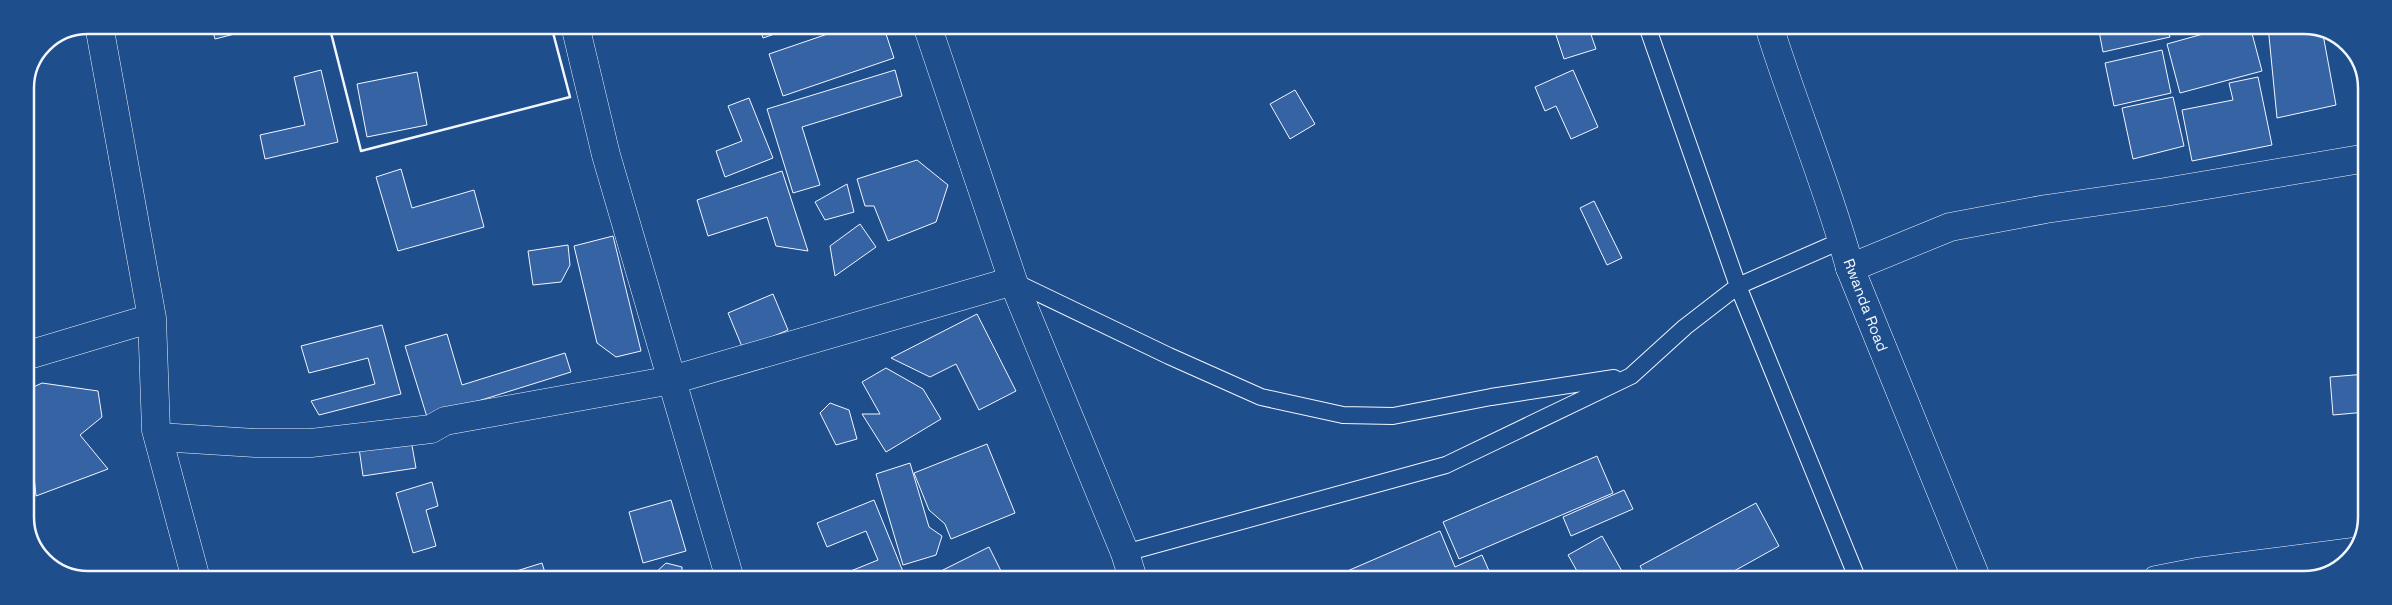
<svg xmlns="http://www.w3.org/2000/svg" width="2392" height="605" font-family="'Space Grotesk',sans-serif">
<rect width="100%" height="100%" fill="#1f4e8c"/>
<path fill="#3563a3" stroke="#f2f6ff" d="M 211,25 L 270,25 L 215,39 Z
M 759,25 L 800,25 L 763,38 Z
M 854,25 L 883,25 L 894,58 L 783,96 L 769,54 Z
M 1553,26 L 1588,26 L 1596,49 L 1564,59 Z
M 2098,26 L 2167,26 L 2170,37 L 2103,52 Z
M 2232,26 L 2250,26 L 2262,71 L 2180,93 L 2167,44 Z
M 2268,26 L 2317,26 L 2322,29 L 2336,105 L 2277,118 Z
M 2162,50 L 2171,93 L 2114,106 L 2105,63 Z
M 321,70 L 338,142 L 265,159 L 260,135 L 305,125 L 294,77 Z
M 895,70 L 902,96 L 802,127 L 820,185 L 793,193 L 767,109 Z
M 1573,70 L 1598,127 L 1571,139 L 1556,106 L 1545,111 L 1535,87 Z
M 417,72 L 427,125 L 367,137 L 357,84 Z
M 2258,77 L 2272,145 L 2192,161 L 2182,110 L 2233,100 L 2229,83 Z
M 1295,90 L 1315,124 L 1290,139 L 1270,104 Z
M 2173,97 L 2184,146 L 2133,159 L 2122,108 Z
M 749,98 L 773,158 L 725,177 L 716,151 L 742,141 L 728,106 Z
M 917,160 L 948,185 L 936,222 L 888,241 L 874,206 L 865,206 L 857,179 Z
M 401,169 L 412,208 L 474,190 L 484,227 L 398,251 L 376,177 Z
M 782,171 L 808,251 L 776,246 L 767,217 L 708,236 L 697,200 Z
M 847,184 L 854,212 L 825,220 L 815,202 Z
M 1594,201 L 1622,258 L 1607,265 L 1580,208 Z
M 860,224 L 876,247 L 835,276 L 830,246 Z
M 613,236 L 641,351 L 616,357 L 597,343 L 574,246 Z
M 568,245 L 570,265 L 561,282 L 533,285 L 528,251 Z
M 773,294 L 788,330 L 743,349 L 728,313 Z
M 977,314 L 1016,391 L 979,410 L 956,364 L 930,377 L 891,358 Z
M 382,325 L 401,394 L 319,415 L 311,401 L 375,384 L 368,358 L 309,373 L 301,346 Z
M 447,334 L 462,385 L 565,353 L 571,372 L 427,417 L 405,346 Z
M 886,368 L 923,389 L 941,419 L 886,452 L 862,414 L 880,414 L 862,382 Z
M 2366,374 L 2366,412 L 2333,415 L 2330,377 Z
M 42,383 L 98,391 L 102,417 L 80,435 L 108,469 L 36,496 L 31,444 L 25,442 L 25,391 Z
M 830,403 L 849,410 L 857,439 L 836,445 L 820,413 Z
M 411,440 L 416,468 L 363,476 L 359,448 Z
M 987,444 L 1015,513 L 951,539 L 945,524 L 929,510 L 914,473 Z
M 1597,456 L 1613,493 L 1459,559 L 1443,522 Z
M 910,463 L 929,527 L 942,536 L 936,555 L 903,565 L 876,474 Z
M 432,482 L 438,506 L 426,510 L 436,546 L 413,553 L 396,493 Z
M 1624,490 L 1633,509 L 1571,536 L 1563,517 Z
M 671,500 L 686,551 L 643,563 L 629,512 Z
M 874,500 L 906,579 L 831,579 L 878,560 L 866,531 L 827,547 L 817,523 Z
M 1756,503 L 1779,546 L 1718,580 L 1647,580 L 1640,566 Z
M 1440,531 L 1455,567 L 1482,555 L 1493,580 L 1340,579 L 1338,575 Z
M 1602,536 L 1627,580 L 1582,580 L 1568,555 Z
M 989,547 L 1005,579 L 925,579 Z
M 542,563 L 547,579 L 494,579 L 494,578 Z
M 666,563 L 682,567 L 682,579 L 656,579 L 654,574 Z
M 409,572 L 408,579 L 367,579 Z"/>
<g fill="none" stroke-linecap="round" stroke-linejoin="round">
<defs>
<path id="service" d="M 1647,26 L 1738,286 L 1858,580
M 1013,281 L 1169,356 L 1261,397 L 1343,415 L 1393,416 L 1491,397 L 1614,378
M 1125,553 L 1446,465 L 1631,376 L 1685,327 L 1738,286 L 1843,240"/>
<path id="minor" d="M 99,25 L 152,318 L 156,430 L 196,579
M 575,25 L 606,155 L 730,579
M 927,25 L 1013,281 L 1125,553 L 1133,579
M 1850,268 L 1950,227 L 2046,209 L 2165,192 L 2367,158
M 25,356 L 152,318
M 159,437 L 255,443 L 311,443 L 431,429 L 445,421 L 672,380 L 1013,281
M 2156,580 L 2197,572 L 2353,552"/>
<path id="trunk" d="M 1769,26 C 1794,107 1828,186 1850,268 L 1977,580"/>
</defs>
<use href="#service" stroke="#f2f6ff" stroke-width="18"/>
<use href="#minor" stroke="#f2f6ff" stroke-width="29"/>
<use href="#trunk" stroke="#f2f6ff" stroke-width="29"/>
<use href="#service" stroke="#1f4e8c" stroke-width="16"/>
<use href="#minor" stroke="#1f4e8c" stroke-width="28"/>
<use href="#trunk" stroke="#1f4e8c" stroke-width="28"/>
<path stroke="#f2f6ff" stroke-width="2.5" d="M 329,25 L 361,151 L 570,97 L 551,25"/>
</g>
<g text-anchor="middle" dominant-baseline="central" stroke-width="4" stroke-linejoin="round" paint-order="stroke">
<g font-size="15" fill="#f2f6ff" stroke="#1f4e8c">
<text transform="translate(1866 305) rotate(69)">Rwanda Road</text>
</g>
</g>
<path d="M0 0H2392V605H0ZM88 34H2304A54 54 0 0 1 2358 88V517A54 54 0 0 1 2304 571H88A54 54 0 0 1 34 517V88A54 54 0 0 1 88 34Z" fill="#1f4e8c" fill-rule="evenodd"/>
<path fill="none" stroke="#f2f6ff" stroke-width="2.5" d="M88 34H2304A54 54 0 0 1 2358 88V517A54 54 0 0 1 2304 571H88A54 54 0 0 1 34 517V88A54 54 0 0 1 88 34Z"/>
</svg>
